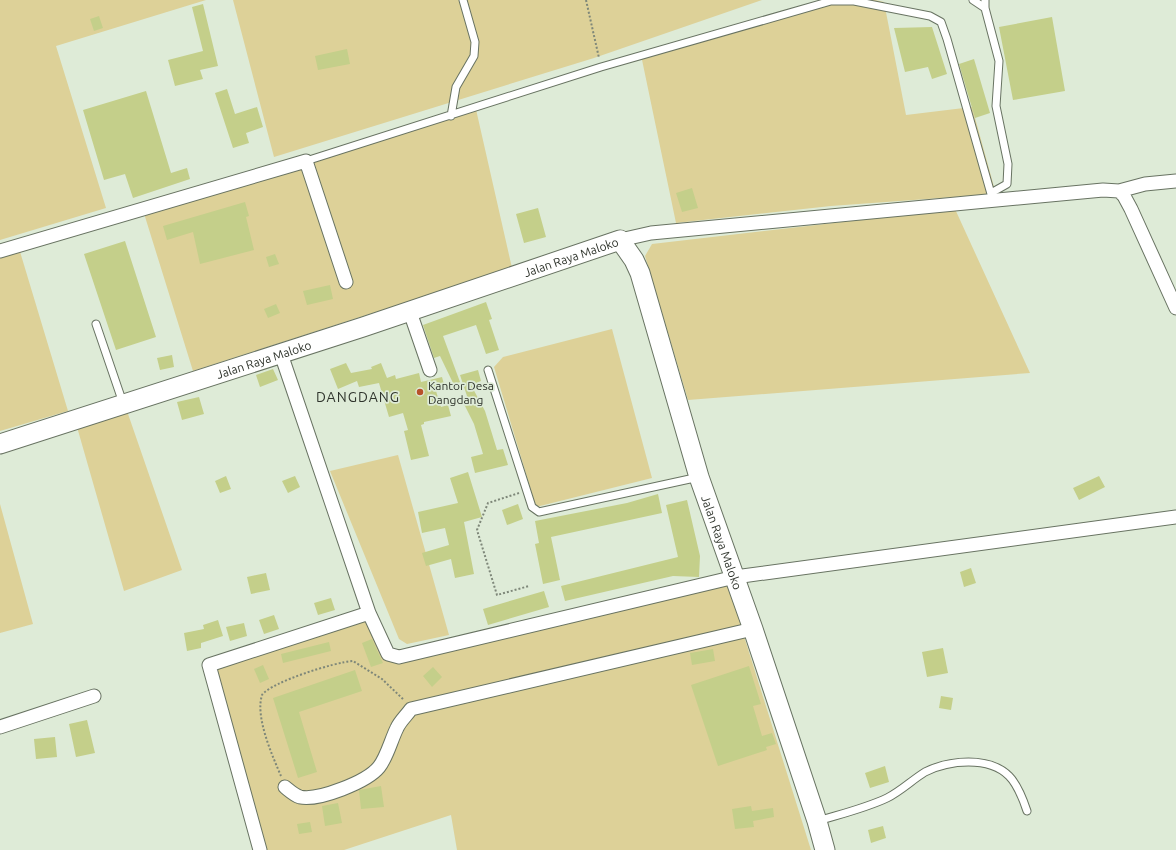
<svg xmlns="http://www.w3.org/2000/svg" width="1176" height="850" font-family="Ubuntu,sans-serif">
<rect width="100%" height="100%" fill="#deebd7"/>
<path fill="#ddd198" d="M 0,0 L 206,0 L 56,46 L 106,208 L 0,240 Z
M 233,0 L 762,0 L 594,58 L 274,157 Z
M 825,0 L 875,0 L 884,2 L 906,115 L 972,107 L 996,194 L 831,206 L 676,223 L 641,55 Z
M 475,105 L 512,268 L 193,371 L 142,207 Z
M 955,209 L 1030,373 L 688,400 L 645,256 L 652,244 Z
M 18,245 L 68,411 L 0,431 L 0,251 Z
M 612,329 L 652,478 L 536,507 L 494,367 L 503,357 Z
M 127,411 L 182,570 L 124,591 L 77,427 Z
M 398,455 L 449,635 L 407,644 L 399,639 L 330,471 Z
M 0,504 L 33,624 L 0,633 Z
M 728,585 L 811,850 L 457,850 L 451,815 L 344,850 L 266,850 L 214,663 L 375,616 L 392,661 Z"/>
<path fill="#c4cf8a" d="M 203,4 L 218,66 L 200,70 L 203,79 L 175,86 L 168,60 L 203,51 L 192,7 Z
M 99,16 L 103,28 L 94,31 L 90,19 Z
M 1052,17 L 1065,91 L 1013,100 L 999,27 Z
M 932,27 L 947,74 L 932,79 L 928,67 L 905,72 L 894,28 Z
M 347,49 L 350,64 L 318,70 L 315,56 Z
M 974,59 L 990,113 L 975,118 L 959,64 Z
M 227,89 L 235,114 L 257,107 L 263,127 L 246,133 L 249,143 L 233,148 L 215,93 Z
M 146,91 L 171,173 L 187,168 L 190,179 L 133,198 L 125,174 L 104,180 L 83,110 Z
M 692,188 L 698,208 L 682,212 L 676,193 Z
M 245,202 L 249,216 L 246,217 L 254,250 L 200,264 L 193,232 L 167,240 L 163,226 Z
M 538,208 L 546,237 L 524,243 L 516,214 Z
M 125,241 L 156,337 L 116,350 L 84,254 Z
M 275,254 L 279,264 L 269,267 L 266,257 Z
M 330,285 L 333,299 L 307,305 L 303,291 Z
M 486,302 L 492,319 L 489,320 L 499,350 L 486,354 L 476,325 L 443,336 L 460,382 L 454,385 L 440,356 L 434,358 L 423,325 Z
M 276,304 L 280,313 L 268,318 L 264,309 Z
M 172,355 L 174,367 L 160,370 L 157,358 Z
M 346,363 L 351,373 L 372,369 L 371,367 L 381,363 L 387,378 L 395,375 L 396,379 L 419,373 L 421,382 L 442,377 L 445,388 L 436,391 L 441,407 L 448,405 L 451,416 L 424,422 L 424,424 L 421,425 L 429,456 L 411,460 L 404,431 L 408,430 L 403,413 L 389,417 L 379,383 L 359,387 L 357,381 L 338,389 L 330,369 Z
M 273,369 L 278,380 L 260,387 L 256,375 Z
M 478,370 L 481,381 L 471,385 L 485,411 L 497,450 L 503,449 L 508,465 L 475,473 L 471,457 L 483,454 L 474,424 L 464,404 L 469,402 L 460,375 Z
M 199,397 L 204,414 L 182,420 L 177,402 Z
M 468,472 L 482,517 L 464,522 L 474,574 L 455,578 L 451,559 L 426,566 L 422,553 L 449,545 L 445,528 L 422,533 L 418,512 L 458,503 L 450,478 Z
M 226,476 L 231,489 L 220,493 L 215,481 Z
M 295,476 L 300,487 L 288,493 L 282,481 Z
M 1099,476 L 1105,487 L 1079,500 L 1073,488 Z
M 658,494 L 662,513 L 551,537 L 560,580 L 543,584 L 535,544 L 539,543 L 535,521 L 627,503 Z
M 687,500 L 700,556 L 699,577 L 673,576 L 565,601 L 561,586 L 678,557 L 666,505 Z
M 518,504 L 523,519 L 507,525 L 502,510 Z
M 971,568 L 976,583 L 964,587 L 960,572 Z
M 266,573 L 270,590 L 251,594 L 247,577 Z
M 544,591 L 549,607 L 488,625 L 483,609 Z
M 331,598 L 335,610 L 318,615 L 314,603 Z
M 274,615 L 279,629 L 264,634 L 259,620 Z
M 218,620 L 223,636 L 201,643 L 201,648 L 187,651 L 184,633 L 204,629 L 203,625 Z
M 244,623 L 247,636 L 230,641 L 226,627 Z
M 372,639 L 383,663 L 371,667 L 362,643 Z
M 329,642 L 331,651 L 283,663 L 281,654 Z
M 943,648 L 948,673 L 927,677 L 922,652 Z
M 713,649 L 715,661 L 692,665 L 690,653 Z
M 263,665 L 269,679 L 260,683 L 254,669 Z
M 749,666 L 761,704 L 753,706 L 762,736 L 772,733 L 776,744 L 766,747 L 767,750 L 718,766 L 691,685 Z
M 433,667 L 442,677 L 432,687 L 423,676 Z
M 355,670 L 362,691 L 299,712 L 317,772 L 298,778 L 273,698 Z
M 941,696 L 953,698 L 951,710 L 939,708 Z
M 87,720 L 95,753 L 76,757 L 69,724 Z
M 55,737 L 57,757 L 36,759 L 34,739 Z
M 885,766 L 889,782 L 870,788 L 865,773 Z
M 381,786 L 384,807 L 361,809 L 359,790 Z
M 338,803 L 342,823 L 325,826 L 322,806 Z
M 751,806 L 752,811 L 773,808 L 774,817 L 753,821 L 754,827 L 735,829 L 732,809 Z
M 310,822 L 312,832 L 299,834 L 297,824 Z
M 883,826 L 886,838 L 871,843 L 868,830 Z"/>
<g fill="none" stroke-linecap="round" stroke-linejoin="round">
<defs>
<path id="lane" d="M 973,0 L 985,8
M 985,0 L 985,8 L 999,61 L 996,106 L 1008,164 L 1007,184 L 991,193
M 451,116 L 456,87 L 474,56 L 475,42 L 463,0
M 306,161 L 601,67 L 831,1 L 854,1 L 930,16 L 941,22 L 947,39 L 993,201
M 96,324 L 123,403
M 488,370 L 532,507 L 539,512 L 699,477
M 818,821 C 841,814 866,808 887,798 C 901,791 912,780 925,772 C 949,760 989,756 1009,776 C 1018,785 1023,799 1027,811"/>
<path id="street" d="M 1119,191 L 1124,196 L 1131,209 L 1176,308
M 620,240 L 651,233 L 1103,190 L 1119,191 L 1145,184 L 1176,181
M 0,251 L 306,161 L 346,282
M 410,312 L 430,370
M 281,354 L 369,613 L 388,654 L 399,657 L 735,577 L 1176,517
M 0,727 L 94,696
M 285,787 C 290,791 294,795 300,797 C 318,801 367,782 379,767 C 387,757 391,740 397,728 C 400,721 407,715 411,709 L 753,629
M 260,850 L 209,665 L 369,613"/>
<g id="secondary">
<path id="s1" d="M 0,444 L 363,327 L 620,240 L 634,260 L 640,273 L 699,477 L 753,629 L 817,821 L 825,850"/>
</g>
</defs>
<use href="#lane" stroke="#687362" stroke-width="9"/>
<use href="#street" stroke="#687362" stroke-width="15"/>
<use href="#secondary" stroke="#687362" stroke-width="21"/>
<path stroke="#7e8779" stroke-width="2" stroke-dasharray="2 2" stroke-linecap="butt" d="M 586,0 L 599,58
M 519,493 L 488,503 L 477,530 L 497,595 L 529,586
M 281,776 C 272,755 255,717 262,695 C 271,682 335,662 353,661 L 382,679 L 404,700"/>
<use href="#lane" stroke="#fff" stroke-width="7"/>
<use href="#street" stroke="#fff" stroke-width="13"/>
<use href="#secondary" stroke="#fff" stroke-width="19"/>
</g>
<circle fill="#b8512a" stroke="#deebd7" stroke-width="1.5" cx="420" cy="392" r="4"/>
<g text-anchor="middle" dominant-baseline="central" stroke-width="3.5" stroke-linejoin="round" paint-order="stroke">
<g font-size="12" fill="#2f342c" stroke="#deebd7">
<text stroke="none"><textPath href="#s1" startOffset="601">Jalan Raya Maloko</textPath></text>
<text stroke="none"><textPath href="#s1" startOffset="277">Jalan Raya Maloko</textPath></text>
<text stroke="none"><textPath href="#s1" startOffset="973">Jalan Raya Maloko</textPath></text>
</g>
<g font-size="12" fill="#2f342c" stroke="#deebd7" text-anchor="start">
<text x="428" y="385">Kantor Desa<tspan x="428" dy="14">Dangdang</tspan></text>
</g>
<g font-size="14" letter-spacing="1" fill="#2f342c" stroke="#deebd7">
<text x="358" y="397">DANGDANG</text>
</g>
</g>
</svg>
